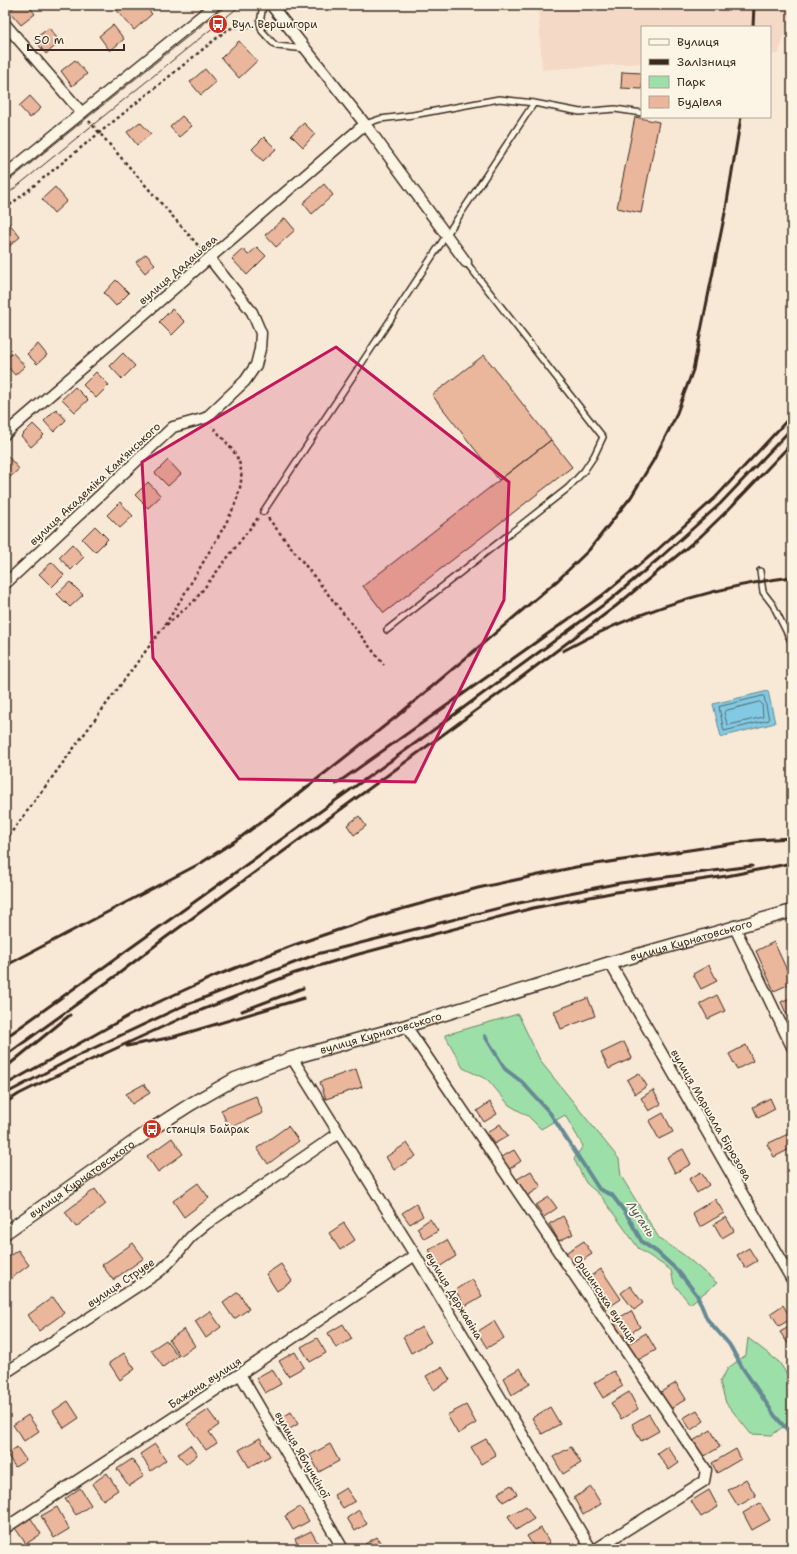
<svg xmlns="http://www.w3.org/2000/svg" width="797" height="1554" font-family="'Shantell Sans',sans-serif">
<rect width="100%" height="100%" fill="#f8e9d7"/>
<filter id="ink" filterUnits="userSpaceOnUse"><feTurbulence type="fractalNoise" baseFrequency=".025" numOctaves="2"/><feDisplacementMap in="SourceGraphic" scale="8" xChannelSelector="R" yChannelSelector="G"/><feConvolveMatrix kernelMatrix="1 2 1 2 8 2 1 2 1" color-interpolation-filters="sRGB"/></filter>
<g filter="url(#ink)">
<path fill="#f4dac6" d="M 538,5 L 792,5 L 792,9 L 779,54 L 770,55 L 770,27 L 642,27 L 642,63 L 542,70 Z"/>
<path fill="#9ddfa9" stroke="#6c8464" d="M 518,1014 L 541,1062 L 619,1159 L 621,1176 L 659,1238 L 684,1255 L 717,1283 L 690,1304 L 674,1284 L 671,1270 L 639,1249 L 601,1196 L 586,1183 L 574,1159 L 583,1146 L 565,1115 L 541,1129 L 528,1116 L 509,1105 L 488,1080 L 463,1068 L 445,1035 Z
M 748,1338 L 779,1362 L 792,1382 L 792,1420 L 772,1435 L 751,1434 L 726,1403 L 720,1382 L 728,1368 L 746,1355 Z"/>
<path fill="#82cae3" stroke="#668a94" d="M 768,691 L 775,723 L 721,737 L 713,704 Z"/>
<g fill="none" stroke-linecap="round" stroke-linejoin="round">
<path stroke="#576a6d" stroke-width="1" d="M 764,696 L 769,720 L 724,731 L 719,707 Z
M 760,702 L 762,704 L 763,717 L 729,725 L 727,724 L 724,713 L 725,711 Z"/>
<path stroke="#668a94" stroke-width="4" d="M 485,1036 L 505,1069 L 522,1082 L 550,1113 L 599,1189 L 612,1195 L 627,1215 L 642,1242 L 657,1252 L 678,1271 L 697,1295 L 707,1319 L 729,1344 L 742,1367 L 775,1416 L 792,1435"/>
</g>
<path fill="#eab79d" stroke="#3b2a1e" d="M 17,5 L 28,5 L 35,14 L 21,25 L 9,11 Z
M 117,5 L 144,5 L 152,14 L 134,30 L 114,7 Z
M 113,25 L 124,39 L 110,51 L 99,36 Z
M 49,28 L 60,42 L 46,54 L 34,39 Z
M 239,41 L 257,61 L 239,78 L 221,58 Z
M 75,60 L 87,74 L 72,86 L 61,71 Z
M 205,69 L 216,82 L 201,95 L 190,82 Z
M 622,72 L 642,73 L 642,89 L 621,88 Z
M 30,96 L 41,108 L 30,118 L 19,106 Z
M 182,116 L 192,126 L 179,137 L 170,127 Z
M 635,117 L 659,122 L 641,213 L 617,208 Z
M 140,122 L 151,134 L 137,145 L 127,132 Z
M 304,123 L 315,134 L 303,147 L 291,135 Z
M 264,137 L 276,149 L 263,161 L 252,149 Z
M 324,184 L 333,195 L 312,214 L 303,203 Z
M 55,187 L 67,201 L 54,213 L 42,199 Z
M 285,218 L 295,230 L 276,247 L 265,235 Z
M 9,223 L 20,237 L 6,249 L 5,247 L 5,226 Z
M 257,247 L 266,256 L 247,275 L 232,259 L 243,249 L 248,255 Z
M 146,254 L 155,264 L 145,273 L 136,262 Z
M 116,280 L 129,293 L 116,306 L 104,293 Z
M 172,309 L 185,322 L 172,335 L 159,322 Z
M 38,344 L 47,355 L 37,364 L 27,354 Z
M 13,353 L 25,366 L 15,375 L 5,364 L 5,359 Z
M 123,353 L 135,366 L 122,379 L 110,366 Z
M 484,355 L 551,440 L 499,480 L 432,395 Z
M 96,372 L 109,385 L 96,398 L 83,385 Z
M 75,387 L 88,400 L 75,412 L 62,399 Z
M 56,409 L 66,420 L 54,432 L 44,421 Z
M 33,424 L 44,435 L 31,447 L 21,436 Z
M 551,440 L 572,467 L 384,613 L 363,586 Z
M 5,453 L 19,469 L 8,479 L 5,476 Z
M 168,460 L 181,474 L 168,486 L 155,473 Z
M 148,482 L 161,496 L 148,508 L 135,495 Z
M 120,502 L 133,516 L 120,528 L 107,515 Z
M 95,526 L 108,539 L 95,552 L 82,539 Z
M 72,544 L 84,557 L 71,570 L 59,557 Z
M 52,562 L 64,575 L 52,587 L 39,574 Z
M 70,582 L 83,595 L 70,607 L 57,594 Z
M 359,816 L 366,826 L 354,835 L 347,825 Z
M 774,942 L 792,981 L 792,983 L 774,991 L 756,951 Z
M 709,965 L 717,981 L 701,989 L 693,974 Z
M 717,995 L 725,1011 L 708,1019 L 700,1004 Z
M 792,997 L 792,1026 L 781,1002 Z
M 588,998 L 595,1016 L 561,1029 L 554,1011 Z
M 624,1042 L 632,1058 L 609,1069 L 601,1053 Z
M 746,1045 L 753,1061 L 737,1069 L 729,1054 Z
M 356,1069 L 362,1087 L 326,1099 L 320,1082 Z
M 639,1073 L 647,1086 L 635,1094 L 627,1080 Z
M 144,1084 L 150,1093 L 132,1104 L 126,1094 Z
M 653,1090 L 661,1104 L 649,1111 L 641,1098 Z
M 256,1096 L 263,1113 L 229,1128 L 221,1110 Z
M 770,1098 L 775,1109 L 758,1118 L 753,1107 Z
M 490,1102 L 497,1114 L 484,1122 L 477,1111 Z
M 663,1113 L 673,1132 L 659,1139 L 649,1121 Z
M 500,1124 L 508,1136 L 494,1144 L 487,1133 Z
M 288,1126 L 299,1141 L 268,1164 L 257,1148 Z
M 788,1134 L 792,1143 L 792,1148 L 774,1157 L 767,1144 Z
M 172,1138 L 183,1154 L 158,1172 L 147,1156 Z
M 407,1143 L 416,1156 L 394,1170 L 386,1157 Z
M 683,1149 L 691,1164 L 675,1173 L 667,1157 Z
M 514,1150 L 521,1161 L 508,1170 L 500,1158 Z
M 531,1171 L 541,1187 L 524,1198 L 514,1181 Z
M 701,1172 L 709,1185 L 697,1193 L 689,1179 Z
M 198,1183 L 209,1198 L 184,1217 L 173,1201 Z
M 95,1189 L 106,1204 L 76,1227 L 65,1212 Z
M 549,1197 L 557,1208 L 544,1217 L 536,1205 Z
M 715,1199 L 724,1213 L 700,1227 L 692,1213 Z
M 416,1204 L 423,1216 L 410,1224 L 402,1213 Z
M 563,1216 L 573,1234 L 559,1241 L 549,1224 Z
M 726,1217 L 734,1231 L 722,1238 L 714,1224 Z
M 430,1219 L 438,1231 L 424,1239 L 417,1228 Z
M 344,1223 L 355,1240 L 340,1250 L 329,1233 Z
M 447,1240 L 456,1256 L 439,1267 L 429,1250 Z
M 584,1241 L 592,1254 L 574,1266 L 564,1254 Z
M 133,1243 L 144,1258 L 113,1280 L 102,1265 Z
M 749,1248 L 757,1261 L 745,1268 L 737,1255 Z
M 18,1250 L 29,1265 L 5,1283 L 5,1259 Z
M 281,1264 L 292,1281 L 277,1291 L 266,1274 Z
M 601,1269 L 621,1299 L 606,1309 L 586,1279 Z
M 472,1279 L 482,1296 L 465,1306 L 455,1290 Z
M 630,1286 L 643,1303 L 634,1310 L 621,1293 Z
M 238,1292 L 249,1309 L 234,1319 L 223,1303 Z
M 53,1297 L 64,1313 L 39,1331 L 28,1315 Z
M 783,1305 L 791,1319 L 779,1326 L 771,1313 Z
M 210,1311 L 221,1327 L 206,1338 L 195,1321 Z
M 631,1311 L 640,1327 L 623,1338 L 613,1321 Z
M 494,1321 L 504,1338 L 487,1348 L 477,1332 Z
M 343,1324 L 352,1339 L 336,1348 L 328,1333 Z
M 792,1325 L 792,1343 L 789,1345 L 780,1332 Z
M 422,1327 L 431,1342 L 411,1353 L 403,1337 Z
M 184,1329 L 195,1346 L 180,1356 L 169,1340 Z
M 646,1333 L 656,1350 L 638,1360 L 628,1344 Z
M 317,1338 L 326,1353 L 310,1362 L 301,1347 Z
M 166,1340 L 178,1356 L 163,1367 L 151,1350 Z
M 295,1352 L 304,1367 L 288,1376 L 279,1361 Z
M 124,1353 L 135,1369 L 120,1380 L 109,1363 Z
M 442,1367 L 450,1380 L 434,1390 L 426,1376 Z
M 520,1368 L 530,1384 L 512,1395 L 503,1378 Z
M 272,1369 L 281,1384 L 265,1393 L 256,1378 Z
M 614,1371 L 623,1386 L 603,1398 L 594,1383 Z
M 676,1383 L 686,1399 L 669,1410 L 659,1393 Z
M 629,1392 L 638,1409 L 621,1419 L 611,1403 Z
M 68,1401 L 79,1418 L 64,1428 L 53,1411 Z
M 466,1405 L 476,1423 L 458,1434 L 447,1415 Z
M 550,1407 L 560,1424 L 542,1434 L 532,1418 Z
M 208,1410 L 219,1425 L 209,1432 L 217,1443 L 206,1450 L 187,1424 Z
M 697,1410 L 704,1421 L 691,1430 L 683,1418 Z
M 291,1412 L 298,1424 L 285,1432 L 278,1420 Z
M 649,1414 L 659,1431 L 641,1441 L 632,1424 Z
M 28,1415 L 39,1431 L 24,1441 L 13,1425 Z
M 711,1430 L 720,1447 L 703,1457 L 693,1441 Z
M 260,1438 L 270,1456 L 249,1467 L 239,1450 Z
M 486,1439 L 496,1455 L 481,1464 L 471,1447 Z
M 155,1444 L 166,1460 L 151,1471 L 140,1454 Z
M 330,1444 L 339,1461 L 319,1472 L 310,1455 Z
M 190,1445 L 197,1455 L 186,1464 L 178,1454 Z
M 667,1446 L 679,1463 L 669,1470 L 657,1453 Z
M 17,1447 L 26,1460 L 15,1467 L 7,1454 Z
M 571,1447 L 581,1463 L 563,1474 L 553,1457 Z
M 736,1449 L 741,1459 L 717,1473 L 712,1463 Z
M 132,1459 L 144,1476 L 129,1486 L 117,1469 Z
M 107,1473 L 118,1490 L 103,1500 L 92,1484 Z
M 746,1479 L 756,1496 L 738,1506 L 728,1490 Z
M 511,1485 L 517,1494 L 503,1502 L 498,1493 Z
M 591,1487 L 601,1504 L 583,1515 L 574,1498 Z
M 80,1488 L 91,1505 L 76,1515 L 65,1499 Z
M 346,1488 L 355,1501 L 343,1508 L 334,1495 Z
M 709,1490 L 718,1507 L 701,1517 L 691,1501 Z
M 760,1503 L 770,1520 L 752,1530 L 743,1513 Z
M 526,1506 L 534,1519 L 516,1530 L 508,1516 Z
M 57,1507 L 69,1529 L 54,1538 L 41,1516 Z
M 300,1507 L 309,1521 L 293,1530 L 285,1516 Z
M 359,1510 L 367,1524 L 355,1531 L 347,1518 Z
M 30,1517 L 41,1534 L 26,1544 L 15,1528 Z
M 541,1528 L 550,1543 L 540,1549 L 535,1549 L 527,1536 Z
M 311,1531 L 319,1545 L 312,1549 L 300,1549 L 295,1539 Z
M 377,1537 L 384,1549 L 367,1549 L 365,1544 Z"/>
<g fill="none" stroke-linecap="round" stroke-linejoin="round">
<defs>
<path id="service" d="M 263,5 L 260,23 L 262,31 L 272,42 L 277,46 L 306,49
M 365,124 L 380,119 L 413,115 L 499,99 L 534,103 L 580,112 L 615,109 L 642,113
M 263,512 L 534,103
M 760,571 L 763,592 L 773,605 L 792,643
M 387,630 L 568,488 L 584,471 L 594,456 L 603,437 L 466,262"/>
<path id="minor" d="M 271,5 L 365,124 L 466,262
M 5,24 L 82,113
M 5,175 L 215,5
M 5,434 L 365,124
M 5,584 L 173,427 L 206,418 L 245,381 L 256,365 L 260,349 L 261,333 L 252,312 L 210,259
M 734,926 L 792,1047
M 610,963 L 792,1280
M 406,1026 L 706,1470 L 704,1481 L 596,1549
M 292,1058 L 415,1255 L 591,1549
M 5,1373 L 156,1274 C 170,1264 178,1252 189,1239 C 194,1233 200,1229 206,1224 L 339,1133
M 240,1374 L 343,1549
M 5,1528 L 240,1374 L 415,1255"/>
<g id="tertiary">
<path id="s1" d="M 5,1233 L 152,1129 L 191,1104 L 235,1079 L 292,1058 L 406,1026 L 610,963 L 792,911"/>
</g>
</defs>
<use href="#service" stroke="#3b2a1e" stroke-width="8"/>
<use href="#minor" stroke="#3b2a1e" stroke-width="13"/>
<use href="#tertiary" stroke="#3b2a1e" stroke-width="15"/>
<path stroke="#3b2a1e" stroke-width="2.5" stroke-dasharray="3 3" stroke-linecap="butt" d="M 89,121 L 203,251
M 5,209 L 228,29 L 243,26 L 253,29
M 268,518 L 384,665
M 165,625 C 180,601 195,577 209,552 C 222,530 244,497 241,471 C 240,454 223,439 212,426
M 5,841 L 162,629 L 195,600 L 258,518"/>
<use href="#service" stroke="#fcf5e5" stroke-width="5"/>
<use href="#minor" stroke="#fcf5e5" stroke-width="10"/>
<use href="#tertiary" stroke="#fcf5e5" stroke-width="12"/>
<path stroke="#3b2a1e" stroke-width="1" d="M 5,184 L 227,5
M 5,196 L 241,5"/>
<path stroke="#3b2a1e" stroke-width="3" d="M 753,27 L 754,5
M 563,651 C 634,612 712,587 792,577
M 336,784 L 604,594 L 655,552 L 716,497 L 792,415
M 5,966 L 201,863 L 241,837 L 297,795 L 396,717 L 558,580 L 589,550 L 631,497 L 653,461 L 675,418 L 693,370 L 726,208 L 741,117
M 242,1011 L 303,988
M 5,1038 L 417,742 L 610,600 L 662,556 L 720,504 L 792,428
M 127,1046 L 173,1037 L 304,998
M 5,1056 L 117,975 L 165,938 L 519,679 L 616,606 L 701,536 L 728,510 L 792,443
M 5,1068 L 70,1015
M 5,1085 L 130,1015 L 215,976 L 294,945 L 391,912 L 478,888 L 576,867 L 756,840 L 792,838
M 5,1094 L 79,1055 L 183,1006 L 317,954 L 519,903 L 620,883 L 752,866
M 5,1103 L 19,1094 L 43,1082 L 184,1017 L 295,973 L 359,954 L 533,908 L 616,892 L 727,876 L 792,863"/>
</g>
</g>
<path fill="#c2185b" fill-opacity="0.2" stroke="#c2185b" stroke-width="3" stroke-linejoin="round" d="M 336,347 L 509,482 L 504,600 L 415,782 L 239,779 L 153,658 L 142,462 Z"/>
<defs>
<symbol id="bus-disc" viewBox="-11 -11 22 22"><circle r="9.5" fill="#c8321e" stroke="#fcf5e5"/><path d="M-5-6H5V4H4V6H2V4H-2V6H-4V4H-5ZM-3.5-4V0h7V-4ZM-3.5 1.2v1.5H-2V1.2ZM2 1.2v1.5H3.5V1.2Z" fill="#fff"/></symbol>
</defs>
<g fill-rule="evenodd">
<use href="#bus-disc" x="207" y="13" width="22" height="22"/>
<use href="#bus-disc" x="141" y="1118" width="22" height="22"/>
</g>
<g text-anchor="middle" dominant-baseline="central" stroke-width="3.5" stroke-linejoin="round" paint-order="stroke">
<g font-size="11" fill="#3b2a1e" stroke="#fcf5e5" text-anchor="start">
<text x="232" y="24">Вул. Вершигори</text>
<text x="166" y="1129">станція Байрак</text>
</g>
<g font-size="11" fill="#3b2a1e" stroke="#fcf5e5">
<text transform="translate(178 270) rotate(-41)">вулиця Дадашева</text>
<text transform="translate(95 484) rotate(-43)">вулиця Академіка Кам'янського</text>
<text stroke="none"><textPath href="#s1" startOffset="754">вулиця Курнатовського</textPath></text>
<text stroke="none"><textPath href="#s1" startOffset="430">вулиця Курнатовського</textPath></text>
<text transform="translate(711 1115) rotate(60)">вулиця Маршала Бірюзова</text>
<text stroke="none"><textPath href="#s1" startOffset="94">вулиця Курнатовського</textPath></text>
<text transform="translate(121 1283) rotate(-34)">вулиця Струве</text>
<text transform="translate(454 1296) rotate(59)">вулиця Державіна</text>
<text transform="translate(605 1299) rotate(56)">Оршинська вулиця</text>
<text transform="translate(205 1383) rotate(-33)">Бажана вулиця</text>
<text transform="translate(302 1455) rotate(60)">вулиця Яблучкіної</text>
</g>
<g font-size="12" font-style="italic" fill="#505a59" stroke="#fcf5e5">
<text transform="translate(641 1219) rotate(56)">Лугань</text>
</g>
</g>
<rect width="797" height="1554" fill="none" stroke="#fcf5e5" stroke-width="20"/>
<rect x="10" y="10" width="777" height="1534" fill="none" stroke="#3b2a1e" stroke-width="1.5" filter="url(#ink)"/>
<rect x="641" y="26" width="130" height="92" fill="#fcf5e5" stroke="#afa495"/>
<rect x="649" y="39" width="20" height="6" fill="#fcf5e5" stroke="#afa495"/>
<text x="677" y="46" font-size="12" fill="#3b2a1e">Вулиця</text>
<rect x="649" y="59" width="20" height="6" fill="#3b2a1e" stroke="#afa495"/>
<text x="677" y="66" font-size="12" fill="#3b2a1e">Залізниця</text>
<rect x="649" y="76" width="20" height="12" fill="#9ddfa9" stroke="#afa495"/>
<text x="677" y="86" font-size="12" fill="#3b2a1e">Парк</text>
<rect x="649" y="96" width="20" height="12" fill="#eab79d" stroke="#afa495"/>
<text x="677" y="106" font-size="12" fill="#3b2a1e">Будівля</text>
<path d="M28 44v6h96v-6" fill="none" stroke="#3b2a1e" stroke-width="2"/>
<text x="34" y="44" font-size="12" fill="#3b2a1e" stroke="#fcf5e5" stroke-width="3" paint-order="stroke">50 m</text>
</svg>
